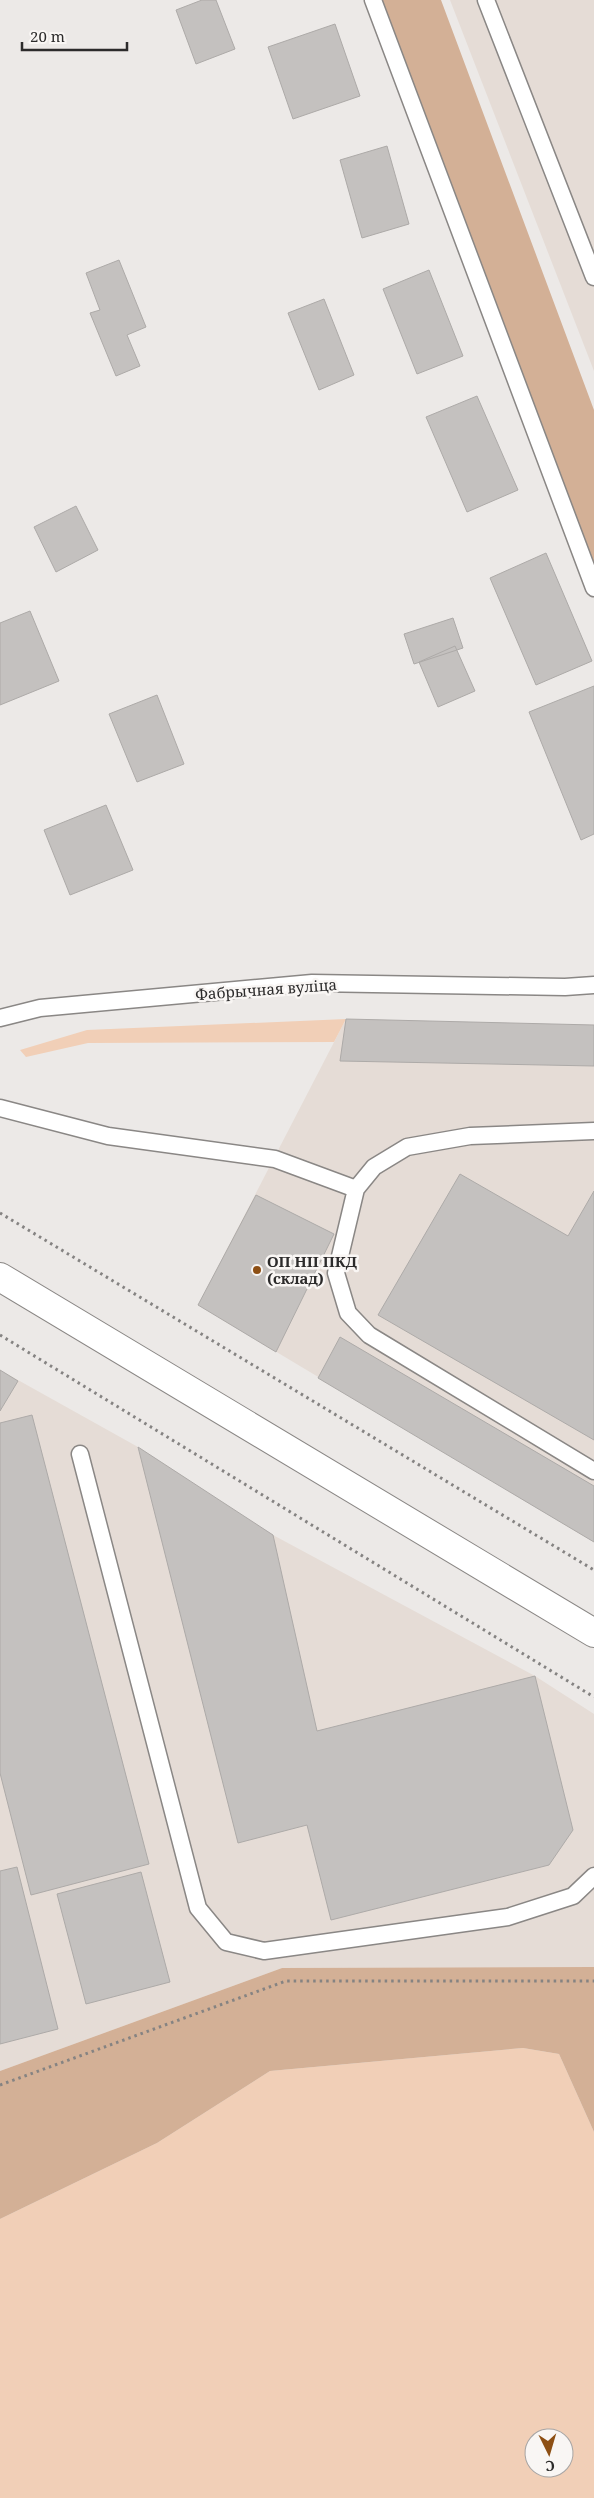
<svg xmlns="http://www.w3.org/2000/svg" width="594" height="2498" font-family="'Noto Serif',serif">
<rect width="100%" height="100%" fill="#ece9e7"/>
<path fill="#e5dcd6" d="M 450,0 L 594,0 L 594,371 Z
M 346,1019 L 594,1025 L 594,1542 L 198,1305 Z
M 0,1370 L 138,1447 L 273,1535 L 535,1676 L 594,1714 L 594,1967 L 282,1968 L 0,2071 Z"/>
<path fill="#f1cfb7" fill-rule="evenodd" d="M 346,1019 L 334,1042 L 88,1043 L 26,1057 L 20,1050 L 87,1030 Z
M 523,2048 L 559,2054 L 594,2132 L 594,2498 L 0,2498 L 0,2219 L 157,2143 L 270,2071 ZM 534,2438 L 564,2438 L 564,2468 L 534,2468 Z"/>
<path fill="#d3b096" d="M 373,0 L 441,0 L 594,410 L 594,588 Z
M 594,1967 L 594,2132 L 559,2054 L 523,2048 L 270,2071 L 157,2143 L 0,2219 L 0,2071 L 282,1968 Z"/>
<path fill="#c4c1bf" stroke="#adaaa8" d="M 202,0 L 216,0 L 235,49 L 196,64 L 176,10 Z
M 335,24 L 360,96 L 293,119 L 268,47 Z
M 387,146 L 409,224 L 362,238 L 340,160 Z
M 119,260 L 146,327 L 127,335 L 140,366 L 116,376 L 90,313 L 100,310 L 86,273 Z
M 429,270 L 463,356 L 417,374 L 383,289 Z
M 324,299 L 354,375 L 319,390 L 288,313 Z
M 477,396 L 518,490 L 467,512 L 426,417 Z
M 76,506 L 98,550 L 56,572 L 34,527 Z
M 546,553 L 592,661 L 536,685 L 490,578 Z
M 30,611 L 59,681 L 0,705 L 0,623 Z
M 453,618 L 463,648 L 414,664 L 404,634 Z
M 455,646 L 475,691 L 438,707 L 419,662 Z
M 594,686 L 594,834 L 581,840 L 529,712 Z
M 157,695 L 184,764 L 137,782 L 109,714 Z
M 106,805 L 133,870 L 70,895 L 44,830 Z
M 346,1019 L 594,1025 L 594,1066 L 340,1061 Z
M 460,1174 L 568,1236 L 594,1191 L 594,1440 L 378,1315 Z
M 256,1195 L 334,1234 L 276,1352 L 198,1305 Z
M 340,1337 L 594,1486 L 594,1542 L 318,1378 Z
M 0,1370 L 18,1381 L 0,1411 Z
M 32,1415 L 149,1864 L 31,1895 L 0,1773 L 0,1423 Z
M 138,1447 L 273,1535 L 317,1731 L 535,1676 L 573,1830 L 549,1865 L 331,1920 L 307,1825 L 238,1843 Z
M 17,1867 L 58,2029 L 0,2044 L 0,1871 Z
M 141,1872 L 170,1982 L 86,2004 L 57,1894 Z"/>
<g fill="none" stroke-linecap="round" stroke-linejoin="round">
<defs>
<path id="service" d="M 373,0 L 594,588
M 486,0 L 594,277
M 0,1018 L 40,1008 L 312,983 L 565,987 L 594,985
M 0,1108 L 108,1136 L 275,1159 L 356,1189
M 594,1131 L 470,1136 L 407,1147 L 374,1167 L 356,1189 L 336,1273 L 348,1313 L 369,1335 L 594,1471
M 80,1454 L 198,1908 L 226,1942 L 264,1951 L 508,1917 L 573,1896 L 594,1876"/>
<path id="minor" d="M 0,1277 L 594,1633"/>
</defs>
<use href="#service" stroke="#8a8785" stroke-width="19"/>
<use href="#minor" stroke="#8a8785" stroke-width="30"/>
<path stroke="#858382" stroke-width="3" stroke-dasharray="2.5 4" stroke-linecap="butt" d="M 0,1213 L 594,1570
M 0,1335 L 594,1697
M 0,2085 L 286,1981 L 594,1981"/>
<use href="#service" stroke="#fff" stroke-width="16"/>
<use href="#minor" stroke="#fff" stroke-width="28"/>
</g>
<circle fill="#8d4f14" stroke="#f9f6f4" stroke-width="2" cx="257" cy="1270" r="5"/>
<g text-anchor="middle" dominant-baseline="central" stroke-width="5" stroke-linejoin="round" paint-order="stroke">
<g font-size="15" fill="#2c2b2b" stroke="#f9f6f4">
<text transform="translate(266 989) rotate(-4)">Фабрычная вуліца</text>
</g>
<g font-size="15" font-weight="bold" fill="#2c2b2b" stroke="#f9f6f4" text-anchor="start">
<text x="267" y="1261">ОП НII ПКД<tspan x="267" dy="17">(склад)</tspan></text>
</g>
</g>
<g transform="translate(549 2453) rotate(175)"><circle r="24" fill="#f9f6f4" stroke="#a7a5a4"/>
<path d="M0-4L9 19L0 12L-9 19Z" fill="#8d4f14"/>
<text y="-8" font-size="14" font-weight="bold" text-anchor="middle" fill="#2c2b2b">С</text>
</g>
<path d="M22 42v8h105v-8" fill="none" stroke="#2c2b2b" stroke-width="2.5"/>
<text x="30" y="42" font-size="15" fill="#2c2b2b" stroke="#f9f6f4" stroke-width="4" paint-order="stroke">20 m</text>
</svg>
